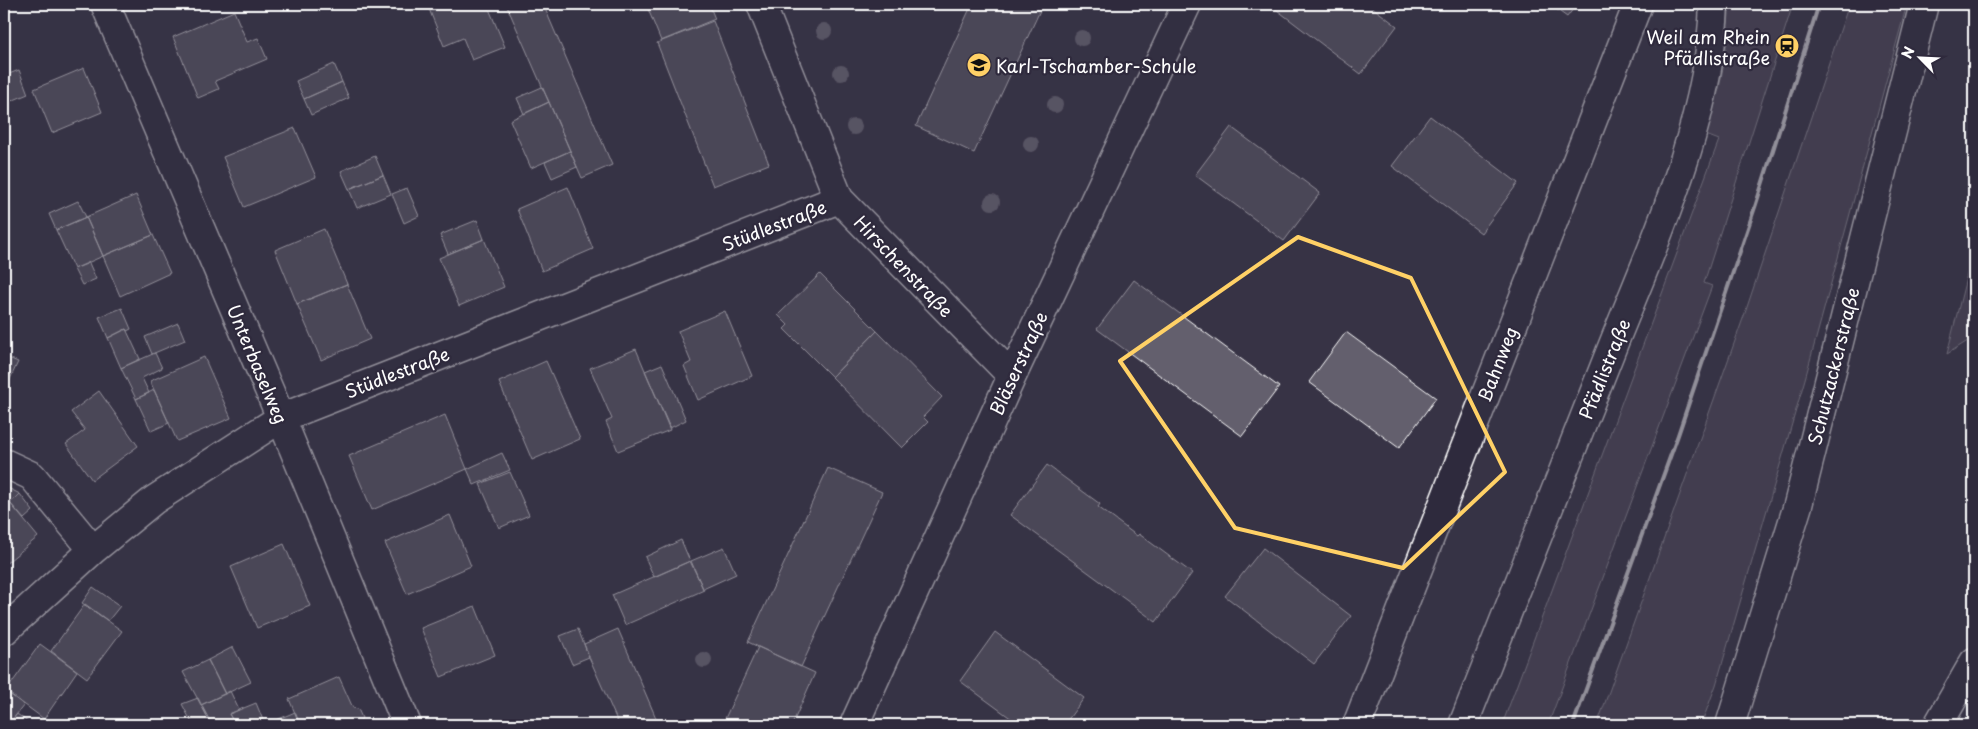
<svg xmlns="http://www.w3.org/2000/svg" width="1978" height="729" font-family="'Playpen Sans',sans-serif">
<rect width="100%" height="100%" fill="#373345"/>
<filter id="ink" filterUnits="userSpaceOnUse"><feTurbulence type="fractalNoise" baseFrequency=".02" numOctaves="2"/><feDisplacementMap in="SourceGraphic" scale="10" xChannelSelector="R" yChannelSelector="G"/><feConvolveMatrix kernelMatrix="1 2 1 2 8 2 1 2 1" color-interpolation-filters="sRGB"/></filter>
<g filter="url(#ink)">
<path fill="#514c5c" stroke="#a8a6ae" d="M 1730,4 L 1793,4 L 1704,283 L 1712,286 L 1548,725 L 1502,725 L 1719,140 L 1706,135 L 1719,89 L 1725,57 Z
M 1849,4 L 1907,4 L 1805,379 L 1716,685 L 1701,725 L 1597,725 L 1745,313 Z
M 1974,246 L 1974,337 L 1947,354 Z"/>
<path fill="#635f6d" stroke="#fff" d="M 427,4 L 487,4 L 505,47 L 472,60 L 463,38 L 444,46 Z
M 506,4 L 543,4 L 612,165 L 582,178 Z
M 646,4 L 709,4 L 715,19 L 661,41 Z
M 972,4 L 1043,4 L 974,153 L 916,126 Z
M 1275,4 L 1368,4 L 1397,26 L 1361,74 L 1273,7 Z
M 1549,4 L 1577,4 L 1567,17 Z
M 234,11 L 247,42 L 258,38 L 267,59 L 215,81 L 219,89 L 198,98 L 173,37 Z
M 713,21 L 769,164 L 713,186 L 657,43 Z
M 334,64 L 342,82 L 304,99 L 296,81 Z
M 84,68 L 102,112 L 52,133 L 34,89 Z
M 19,70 L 28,94 L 4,104 L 4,76 Z
M 342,82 L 349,98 L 311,115 L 304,99 Z
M 542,87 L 549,102 L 524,114 L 517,98 Z
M 549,102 L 570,151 L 531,168 L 510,120 Z
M 1430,116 L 1518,183 L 1481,233 L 1392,166 Z
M 1231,127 L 1320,193 L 1284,241 L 1195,175 Z
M 295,128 L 316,177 L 244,207 L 223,157 Z
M 570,151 L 577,167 L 552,178 L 545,162 Z
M 375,156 L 383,175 L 349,189 L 341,171 Z
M 383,175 L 391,194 L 357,208 L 349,189 Z
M 568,187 L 593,249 L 542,271 L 517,209 Z
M 407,188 L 419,216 L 404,223 L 392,194 Z
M 136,195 L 153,235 L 103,256 L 86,217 Z
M 78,201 L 86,217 L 56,230 L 49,214 Z
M 86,217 L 103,256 L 74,269 L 56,230 Z
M 477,220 L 484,239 L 448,254 L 440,235 Z
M 324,229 L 347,284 L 297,304 L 275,250 Z
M 153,235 L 170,273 L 120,296 L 103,256 Z
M 484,239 L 504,287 L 459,306 L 439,258 Z
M 89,263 L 96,279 L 82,285 L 74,269 Z
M 820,274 L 877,331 L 832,377 L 784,329 L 788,325 L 778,315 Z
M 1134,280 L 1279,387 L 1242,436 L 1097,329 Z
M 347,284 L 370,339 L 321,360 L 297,304 Z
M 122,308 L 131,329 L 127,331 L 126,329 L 108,338 L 99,317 Z
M 725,311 L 752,376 L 698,400 L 684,366 L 691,362 L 678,331 Z
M 178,323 L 185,340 L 152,354 L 145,337 Z
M 126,329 L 140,359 L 121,368 L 108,338 Z
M 877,331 L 942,397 L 923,417 L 928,422 L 902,448 L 832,377 Z
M 1346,332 L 1436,398 L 1399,448 L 1309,382 Z
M 636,349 L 670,430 L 618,451 L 606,422 L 612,419 L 590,368 Z
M 155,353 L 162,368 L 142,378 L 149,393 L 136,399 L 121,368 Z
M 4,356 L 18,362 L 4,392 Z
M 204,357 L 231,418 L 177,441 L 150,381 Z
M 546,361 L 580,439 L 532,460 L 499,382 Z
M 662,364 L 686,420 L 670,428 L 645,371 Z
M 154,390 L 169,423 L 151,431 L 136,399 Z
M 99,391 L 138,446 L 92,480 L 66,444 L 85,430 L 71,412 Z
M 445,415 L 467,469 L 372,510 L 349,456 Z
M 502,453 L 510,470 L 474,485 L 467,469 Z
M 1047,465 L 1100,504 L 1098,507 L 1137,536 L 1139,534 L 1192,573 L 1156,622 L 1010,515 Z
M 828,468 L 882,492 L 801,667 L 748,642 Z
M 510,472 L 529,515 L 499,528 L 480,484 Z
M 4,486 L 20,494 L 4,508 Z
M 20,494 L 33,511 L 24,519 L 10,503 Z
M 10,503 L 38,537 L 4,565 L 4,508 Z
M 450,515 L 471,566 L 407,594 L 385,543 Z
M 681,540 L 690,561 L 654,577 L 645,557 Z
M 284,544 L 310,606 L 257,628 L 231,567 Z
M 724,547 L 736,574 L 703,589 L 691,561 Z
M 1263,548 L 1351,616 L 1314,664 L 1225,596 Z
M 690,561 L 704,590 L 625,625 L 612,595 Z
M 93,587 L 120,606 L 108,621 L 82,603 Z
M 85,604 L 122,631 L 87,678 L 51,651 Z
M 475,606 L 495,655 L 441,677 L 421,628 Z
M 578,629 L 589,657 L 572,664 L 560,636 Z
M 618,629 L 659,725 L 619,725 L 589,657 L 584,644 Z
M 995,632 L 1084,698 L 1064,725 L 1020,725 L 960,681 Z
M 40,644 L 77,671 L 44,719 L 6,691 Z
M 233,647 L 251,682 L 225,694 L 208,660 Z
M 758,647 L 815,673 L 792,725 L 722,725 Z
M 208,660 L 225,694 L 201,705 L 183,672 Z
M 339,677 L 353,708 L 358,709 L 362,718 L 359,722 L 360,725 L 300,725 L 289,699 Z
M 4,690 L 24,705 L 8,725 L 4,725 Z
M 230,691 L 239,710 L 229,714 L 233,721 L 224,725 L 212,725 L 201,705 Z
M 198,698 L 210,722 L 203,725 L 193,725 L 182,704 Z
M 256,703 L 265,725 L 224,725 L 233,721 L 229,714 Z
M 295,712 L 300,725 L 265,725 Z
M 17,714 L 29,723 L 27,725 L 8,725 Z"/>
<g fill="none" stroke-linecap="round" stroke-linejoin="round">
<defs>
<path id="minor" d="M 105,4 L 281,418 L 407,725
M 761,4 L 839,199 L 1012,376
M 4,463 L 32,476 L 93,550
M 4,631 L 93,550 L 154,500 L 281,418 L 839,199
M 854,725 L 1012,376 L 1187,4
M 1357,725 L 1638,4
M 1463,725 C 1513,599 1563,472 1613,345 C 1656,238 1710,121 1714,4
M 1730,725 L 1798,505 L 1924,4"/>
<path id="major" d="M 1938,725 L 1974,662"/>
</defs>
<use href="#minor" stroke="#fff" stroke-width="31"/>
<use href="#major" stroke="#fff" stroke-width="31"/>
<use href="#minor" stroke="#2f2a3d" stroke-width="28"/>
<use href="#major" stroke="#2f2a3d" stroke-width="28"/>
<path stroke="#fff" stroke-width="4" d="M 1573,725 L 1678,435 L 1756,204 L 1819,4"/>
</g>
<g fill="#7e7c88">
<circle cx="824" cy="31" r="8"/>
<circle cx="1082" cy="38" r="8"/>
<circle cx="841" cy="73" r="8"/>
<circle cx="1055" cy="105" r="8"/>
<circle cx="854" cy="127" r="8"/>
<circle cx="1031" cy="144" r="8"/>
<circle cx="992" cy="202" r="8"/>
<circle cx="704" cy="660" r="8"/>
</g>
</g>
<path d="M0 0H1978V729H0ZM 1298,237 L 1411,278 L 1505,472 L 1403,568 L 1235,528 L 1120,361 Z" fill="#373345" fill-opacity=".55" fill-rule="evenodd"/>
<path fill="none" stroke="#ffd166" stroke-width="4" stroke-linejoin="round" d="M 1298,237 L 1411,278 L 1505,472 L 1403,568 L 1235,528 L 1120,361 Z"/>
<defs>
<symbol id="station-disc" viewBox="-11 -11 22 22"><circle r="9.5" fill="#ffd166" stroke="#2f2a3d"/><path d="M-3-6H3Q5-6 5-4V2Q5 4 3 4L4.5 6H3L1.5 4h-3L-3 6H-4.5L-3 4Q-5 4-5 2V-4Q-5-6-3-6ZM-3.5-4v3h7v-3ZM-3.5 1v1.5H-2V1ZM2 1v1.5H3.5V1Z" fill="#111"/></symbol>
<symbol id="school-disc" viewBox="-11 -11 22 22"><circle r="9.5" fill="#ffd166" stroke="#2f2a3d"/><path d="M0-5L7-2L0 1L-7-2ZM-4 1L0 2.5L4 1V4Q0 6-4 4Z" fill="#111"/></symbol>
</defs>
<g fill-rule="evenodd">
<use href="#station-disc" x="1773" y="32" width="28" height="28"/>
<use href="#school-disc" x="965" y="51" width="28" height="28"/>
</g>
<g text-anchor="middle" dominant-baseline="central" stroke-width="4.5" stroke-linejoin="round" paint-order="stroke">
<g font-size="18" fill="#fff" stroke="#2f2a3d" text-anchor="end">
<text x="1770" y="36">Weil am Rhein<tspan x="1770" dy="21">Pfädlistraße</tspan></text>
<text x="996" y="65" text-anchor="start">Karl-Tschamber-Schule</text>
</g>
<g font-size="18" fill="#fff" stroke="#2f2a3d">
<text transform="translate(774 225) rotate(-21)">Stüdlestraße</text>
<text transform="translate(904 266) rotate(46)">Hirschenstraße</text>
<text transform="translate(1018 363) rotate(-65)">Bläserstraße</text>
<text transform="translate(258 364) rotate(67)">Unterbaselweg</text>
<text transform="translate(1497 364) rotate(-69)">Bahnweg</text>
<text transform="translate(1833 366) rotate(-76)">Schutzackerstraße</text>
<text transform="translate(1604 369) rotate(-68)">Pfädlistraße</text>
<text transform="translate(397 372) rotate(-21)">Stüdlestraße</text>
</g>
</g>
<rect width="1978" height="729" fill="none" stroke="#2f2a3d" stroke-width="20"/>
<rect x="10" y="10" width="1958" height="709" fill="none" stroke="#fff" stroke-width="2" filter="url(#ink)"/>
<g transform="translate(1920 58) rotate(294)" stroke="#2f2a3d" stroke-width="4" paint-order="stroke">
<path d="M0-4L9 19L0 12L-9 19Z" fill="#ffffff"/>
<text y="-8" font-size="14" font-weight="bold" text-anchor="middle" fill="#ffffff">N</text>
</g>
</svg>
